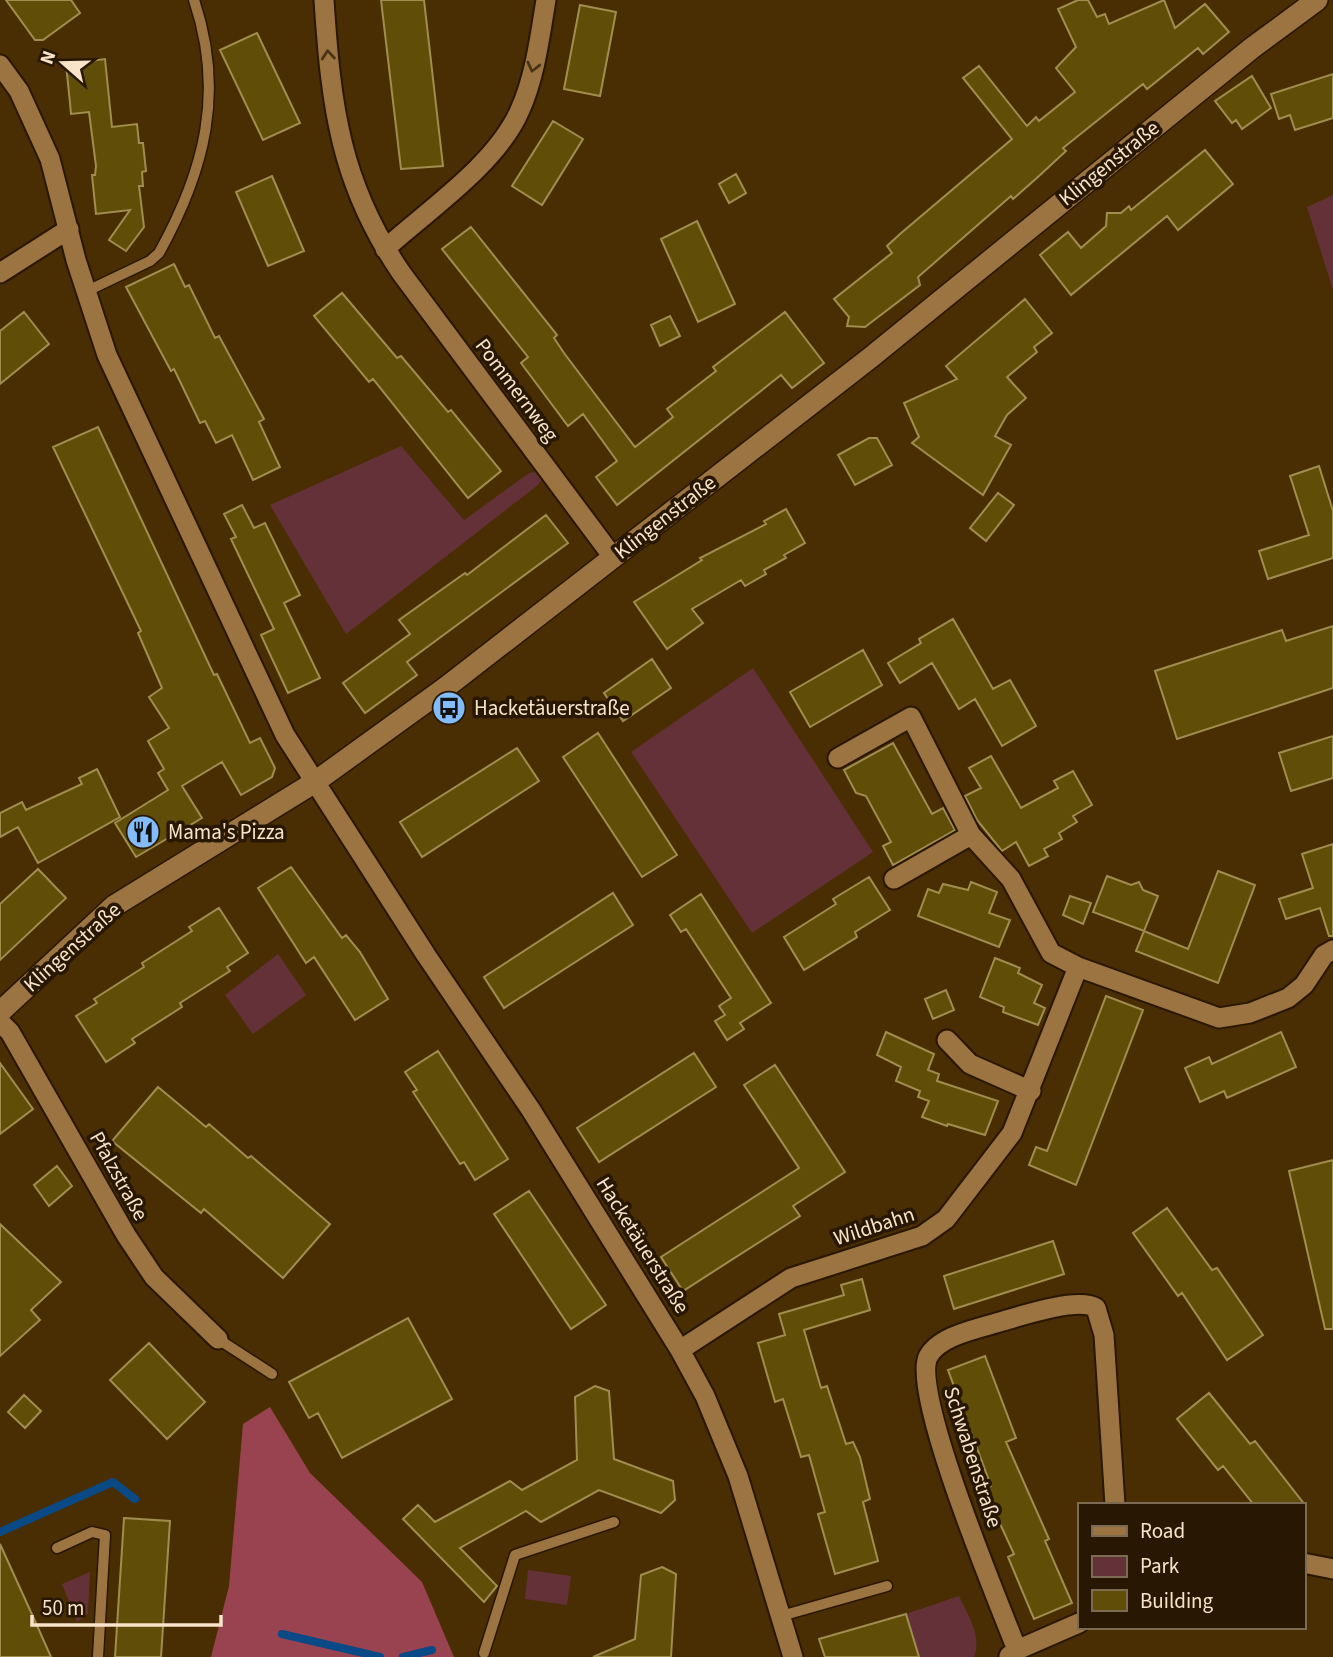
<svg xmlns="http://www.w3.org/2000/svg" width="1333" height="1657" font-family="'Source Sans 3',sans-serif">
<rect width="100%" height="100%" fill="#492e03"/>
<path fill="#653138" d="M 1333,195 L 1333,290 L 1307,207 Z
M 401,446 L 464,520 L 529,473 L 548,470 L 538,485 L 346,634 L 270,505 Z
M 753,668 L 873,852 L 752,933 L 631,752 Z
M 278,954 L 306,995 L 253,1034 L 225,995 Z
M 528,1570 L 571,1576 L 567,1605 L 525,1599 Z
M 90,1572 L 88,1614 L 77,1622 L 62,1584 Z
M 959,1596 C 968,1615 982,1636 974,1657 L 919,1657 L 906,1614 Z"/>
<path fill="#9a4350" d="M 270,1407 L 310,1473 L 422,1582 L 454,1657 L 211,1657 L 229,1586 L 243,1424 Z"/>
<g fill="none" stroke-linecap="round" stroke-linejoin="round">
<path stroke="#094985" stroke-width="8" d="M 0,1532 L 113,1482 L 135,1499
M 282,1634 L 380,1657
M 403,1657 L 432,1650"/>
</g>
<path fill="#604e08" stroke="#a08d50" stroke-width="2" d="M 6,0 L 71,0 L 80,13 L 43,40 L 35,40 Z
M 381,0 L 424,0 L 443,166 L 401,169 Z
M 1078,0 L 1088,0 L 1097,17 L 1105,14 L 1109,24 L 1164,0 L 1175,28 L 1205,4 L 1229,32 L 1203,54 L 1198,48 L 1147,89 L 1143,84 L 1063,148 L 1066,151 L 1039,176 L 1013,199 L 1011,196 L 918,277 L 920,285 L 865,327 L 847,326 L 849,317 L 834,299 L 892,253 L 887,246 L 900,234 L 1012,139 L 963,78 L 979,66 L 1027,126 L 1036,117 L 1039,121 L 1075,92 L 1056,68 L 1076,47 L 1058,9 Z
M 580,5 L 616,12 L 600,96 L 564,89 Z
M 257,33 L 300,123 L 263,140 L 220,50 Z
M 105,59 L 112,127 L 137,124 L 139,143 L 143,143 L 146,171 L 142,172 L 143,186 L 139,186 L 144,227 L 126,251 L 109,240 L 130,210 L 96,214 L 92,175 L 95,175 L 96,166 L 89,112 L 71,114 L 70,103 L 66,64 Z
M 1333,74 L 1333,118 L 1295,130 L 1290,115 L 1279,119 L 1271,94 Z
M 1252,76 L 1271,108 L 1242,129 L 1236,120 L 1232,123 L 1215,101 Z
M 553,121 L 583,139 L 542,205 L 512,186 Z
M 1205,150 L 1233,184 L 1178,230 L 1167,216 L 1071,295 L 1040,255 L 1068,232 L 1081,248 L 1106,226 L 1107,213 L 1121,213 L 1129,206 L 1131,210 Z
M 736,174 L 746,193 L 729,203 L 719,184 Z
M 272,176 L 304,251 L 268,266 L 236,192 Z
M 697,221 L 735,304 L 698,322 L 661,239 Z
M 471,227 L 557,335 L 554,338 L 564,353 L 635,447 L 673,417 L 667,409 L 716,371 L 713,367 L 785,312 L 824,363 L 792,388 L 781,375 L 617,505 L 596,477 L 617,461 L 583,414 L 568,426 L 521,363 L 528,357 L 442,249 Z
M 174,264 L 185,287 L 189,285 L 215,338 L 219,336 L 264,419 L 259,422 L 280,467 L 253,480 L 232,435 L 216,443 L 205,421 L 200,423 L 174,369 L 171,371 L 126,287 Z
M 342,293 L 397,358 L 401,356 L 448,412 L 451,410 L 501,471 L 468,498 L 373,379 L 369,382 L 314,316 Z
M 1025,299 L 1052,333 L 1034,347 L 1037,352 L 1007,377 L 1026,398 L 1007,415 L 995,436 L 1011,445 L 983,495 L 912,443 L 919,437 L 904,403 L 957,379 L 946,366 Z
M 24,312 L 49,344 L 0,384 L 0,331 Z
M 670,316 L 680,336 L 660,346 L 651,325 Z
M 98,427 L 214,675 L 217,674 L 250,743 L 260,738 L 275,768 L 272,777 L 241,795 L 222,762 L 182,786 L 202,818 L 136,857 L 115,823 L 168,790 L 158,773 L 164,769 L 148,741 L 169,728 L 149,697 L 162,688 L 138,633 L 141,631 L 53,447 Z
M 869,438 L 877,438 L 892,465 L 855,485 L 838,455 Z
M 1319,466 L 1333,511 L 1333,558 L 1268,579 L 1259,551 L 1309,535 L 1290,476 Z
M 998,493 L 1014,505 L 986,541 L 970,528 Z
M 242,505 L 254,528 L 265,523 L 300,595 L 284,603 L 320,678 L 288,693 L 261,635 L 274,629 L 231,539 L 236,537 L 224,514 Z
M 786,509 L 805,543 L 784,555 L 786,558 L 764,570 L 766,574 L 745,586 L 741,580 L 692,609 L 703,623 L 667,649 L 634,602 L 702,560 L 700,558 L 766,524 L 764,521 Z
M 546,515 L 568,543 L 407,662 L 417,675 L 365,713 L 343,683 L 410,634 L 399,620 L 465,573 L 467,575 Z
M 953,619 L 993,689 L 1010,680 L 1036,726 L 1002,746 L 975,699 L 959,709 L 932,663 L 900,683 L 888,663 L 921,643 L 919,639 Z
M 1333,626 L 1333,688 L 1177,739 L 1155,671 L 1282,630 L 1286,641 Z
M 863,650 L 882,685 L 810,727 L 790,692 Z
M 652,659 L 671,688 L 623,721 L 604,693 Z
M 598,733 L 677,855 L 642,877 L 563,757 Z
M 1333,736 L 1333,778 L 1291,791 L 1279,753 Z
M 893,743 L 932,814 L 943,808 L 955,830 L 893,865 L 883,846 L 891,842 L 866,796 L 856,793 L 844,770 Z
M 517,748 L 539,781 L 422,857 L 400,822 Z
M 991,756 L 1021,808 L 1058,788 L 1054,781 L 1073,771 L 1092,805 L 1073,816 L 1077,822 L 1059,833 L 1062,839 L 1044,849 L 1048,856 L 1029,866 L 1016,842 L 1002,851 L 977,820 L 965,796 L 981,788 L 969,768 Z
M 97,769 L 120,817 L 38,863 L 18,827 L 0,837 L 0,813 L 22,802 L 26,810 L 82,784 L 79,778 Z
M 1333,844 L 1333,936 L 1329,936 L 1320,908 L 1286,919 L 1279,899 L 1313,888 L 1302,854 Z
M 291,867 L 342,938 L 346,935 L 360,952 L 388,999 L 355,1020 L 314,957 L 306,963 L 258,888 Z
M 38,869 L 66,898 L 0,960 L 0,904 Z
M 1218,871 L 1255,885 L 1218,983 L 1136,951 L 1144,931 L 1188,949 Z
M 1107,876 L 1131,885 L 1139,882 L 1143,890 L 1158,896 L 1144,931 L 1093,912 Z
M 869,877 L 890,910 L 855,932 L 857,937 L 804,970 L 784,937 L 836,904 L 833,899 Z
M 971,882 L 997,892 L 989,913 L 1010,920 L 999,947 L 918,916 L 928,889 L 939,893 L 943,884 L 968,890 Z
M 613,893 L 633,925 L 504,1008 L 484,977 Z
M 701,894 L 771,1003 L 740,1023 L 744,1029 L 727,1040 L 715,1021 L 725,1015 L 719,1006 L 731,998 L 686,929 L 681,932 L 670,915 Z
M 1070,896 L 1091,903 L 1083,924 L 1063,915 Z
M 219,908 L 248,953 L 227,967 L 230,971 L 180,1003 L 182,1007 L 132,1039 L 135,1043 L 106,1062 L 76,1016 L 97,1003 L 94,999 L 144,967 L 142,963 L 192,931 L 189,927 Z
M 995,958 L 1020,968 L 1018,973 L 1042,985 L 1034,1003 L 1045,1008 L 1038,1025 L 1003,1012 L 1004,1007 L 980,997 Z
M 946,990 L 954,1010 L 933,1019 L 925,999 Z
M 1106,996 L 1143,1010 L 1076,1185 L 1029,1165 L 1036,1147 L 1047,1151 Z
M 886,1032 L 934,1054 L 928,1070 L 939,1074 L 937,1081 L 998,1101 L 985,1135 L 948,1124 L 947,1126 L 922,1117 L 929,1101 L 918,1097 L 920,1091 L 896,1081 L 901,1067 L 877,1055 Z
M 1281,1032 L 1296,1067 L 1227,1098 L 1224,1091 L 1200,1102 L 1185,1068 L 1209,1057 L 1212,1064 Z
M 438,1051 L 508,1159 L 475,1180 L 464,1162 L 460,1164 L 413,1092 L 417,1090 L 405,1072 Z
M 694,1053 L 716,1087 L 599,1162 L 577,1128 Z
M 0,1063 L 33,1109 L 0,1134 Z
M 775,1065 L 845,1172 L 793,1206 L 800,1216 L 683,1291 L 661,1257 L 799,1168 L 744,1085 Z
M 158,1087 L 206,1127 L 209,1124 L 248,1158 L 251,1156 L 330,1224 L 283,1278 L 204,1209 L 201,1213 L 112,1141 Z
M 1333,1160 L 1333,1329 L 1325,1329 L 1289,1171 Z
M 57,1166 L 72,1186 L 49,1206 L 34,1185 Z
M 529,1191 L 606,1305 L 571,1329 L 494,1214 Z
M 1167,1208 L 1212,1270 L 1217,1268 L 1263,1335 L 1227,1360 L 1182,1293 L 1178,1296 L 1133,1233 Z
M 0,1224 L 61,1282 L 31,1310 L 40,1320 L 0,1356 Z
M 1053,1241 L 1064,1274 L 954,1309 L 944,1276 Z
M 862,1279 L 870,1310 L 804,1330 L 821,1388 L 827,1386 L 846,1444 L 853,1442 L 860,1457 L 870,1499 L 863,1502 L 878,1561 L 835,1574 L 818,1514 L 825,1512 L 809,1455 L 801,1457 L 783,1399 L 775,1402 L 758,1343 L 785,1335 L 779,1314 L 844,1295 L 841,1285 Z
M 408,1318 L 452,1399 L 342,1458 L 318,1413 L 309,1418 L 289,1382 Z
M 149,1343 L 205,1402 L 167,1439 L 110,1380 Z
M 985,1356 L 1016,1438 L 1006,1442 L 1049,1539 L 1045,1541 L 1072,1603 L 1034,1619 L 1008,1557 L 1014,1554 L 984,1489 L 991,1486 L 948,1370 Z
M 595,1386 L 609,1391 L 614,1459 L 673,1481 L 675,1500 L 661,1513 L 599,1490 L 541,1522 L 526,1511 L 460,1548 L 497,1586 L 484,1602 L 403,1519 L 418,1505 L 435,1522 L 510,1481 L 522,1490 L 577,1460 L 575,1397 Z
M 1209,1393 L 1250,1444 L 1255,1441 L 1305,1505 L 1254,1505 L 1223,1466 L 1218,1470 L 1177,1419 Z
M 24,1395 L 41,1411 L 25,1428 L 8,1412 Z
M 124,1518 L 170,1521 L 161,1657 L 115,1657 Z
M 0,1544 L 35,1621 L 51,1657 L 0,1657 Z
M 662,1567 L 676,1574 L 671,1657 L 593,1657 L 635,1639 L 641,1575 Z
M 906,1614 L 919,1657 L 825,1657 L 819,1639 Z"/>
<g fill="none" stroke-linecap="round" stroke-linejoin="round">
<defs>
<path id="lane" d="M 85,292 L 150,261 L 159,253 C 205,170 225,92 194,0
M 218,1339 L 272,1374
M 57,1548 L 92,1532 L 105,1535 L 98,1657
M 781,1616 L 887,1586
M 484,1653 L 515,1555 L 614,1522"/>
<path id="street" d="M 324,0 C 331,106 340,184 402,274 L 613,557
M 0,65 L 19,91 L 50,159 L 76,260 L 107,355 L 285,735 L 426,955 L 531,1110 L 680,1350 L 705,1396 L 738,1476 L 793,1657
M 385,249 C 428,210 497,164 520,110 C 535,77 540,36 546,0
M 0,273 L 69,229
M 894,879 L 971,835
M 1078,967 L 1219,1018 L 1250,1013 L 1288,998 L 1304,985 L 1324,955 L 1333,950
M 0,1022 L 10,1032 L 126,1235 L 154,1277 L 218,1339
M 947,1040 L 970,1064 L 1031,1091
M 680,1350 L 791,1278 L 922,1236 L 946,1219 L 1012,1133 L 1078,967 L 1051,953 L 1011,879 L 971,835 L 911,717 L 838,758
M 1303,1563 L 1333,1569
M 1017,1650 C 999,1603 911,1394 928,1357 C 939,1335 981,1328 1003,1321 C 1023,1315 1079,1297 1096,1308 L 1104,1335 L 1115,1505
M 1009,1656 L 1017,1650 L 1079,1623"/>
<path id="secondary" d="M 0,1012 L 114,906 L 315,782 L 445,688 L 870,358 L 1252,48 L 1317,0"/>
</defs>
<use href="#lane" stroke="#2a1700" stroke-width="13"/>
<use href="#street" stroke="#2a1700" stroke-width="23"/>
<use href="#secondary" stroke="#2a1700" stroke-width="24"/>
<use href="#lane" stroke="#9b7441" stroke-width="10"/>
<use href="#street" stroke="#9b7441" stroke-width="19"/>
<use href="#secondary" stroke="#9b7441" stroke-width="21"/>
</g>
<defs><path id="oneway-chevron" d="M-2-3.5L2.5 0L-2 3.5" fill="none" stroke-width="1.6" stroke-linecap="round" stroke-linejoin="round" transform="scale(1.75)"/></defs>
<g stroke="#4a3416">
<use href="#oneway-chevron" transform="translate(328 55) rotate(-95)"/>
<use href="#oneway-chevron" transform="translate(533 67) rotate(104)"/>
</g>
<defs>
<symbol id="bus-disc" viewBox="-11 -11 22 22"><circle r="9.5" fill="#84bcfb" stroke="#281803"/><path d="M-5-6H5V4H4V6H2V4H-2V6H-4V4H-5ZM-3.5-4V0h7V-4ZM-3.5 1.2v1.5H-2V1.2ZM2 1.2v1.5H3.5V1.2Z" fill="#111"/></symbol>
<symbol id="restaurant-disc" viewBox="-11 -11 22 22"><circle r="9.5" fill="#84bcfb" stroke="#281803"/><path d="M-5-6h1v4h1v-4h1v4h1v-4h1v5L-1.5 .5V6h-2V.5L-5-1ZM5-6V6H3V1.5H1.5Q1.5-4 5-6Z" fill="#111"/></symbol>
</defs>
<g fill-rule="evenodd">
<use href="#bus-disc" x="430" y="689" width="38" height="38"/>
<use href="#restaurant-disc" x="124" y="813" width="38" height="38"/>
</g>
<g text-anchor="middle" dominant-baseline="central" stroke-width="7" stroke-linejoin="round" paint-order="stroke">
<g font-size="21" fill="#f9e4c9" stroke="#281803">
<text transform="translate(1109 163) rotate(-39)">Klingenstraße</text>
<text transform="translate(517 390) rotate(53)">Pommernweg</text>
<text transform="translate(665 517) rotate(-38)">Klingenstraße</text>
<text transform="translate(72 947) rotate(-42)">Klingenstraße</text>
<text transform="translate(119 1176) rotate(61)">Pfalzstraße</text>
<text transform="translate(874 1226) rotate(-18)">Wildbahn</text>
<text transform="translate(643 1245) rotate(58)">Hacketäuerstraße</text>
<text transform="translate(973 1457) rotate(72)">Schwabenstraße</text>
</g>
<g font-size="21" fill="#f9e4c9" stroke="#281803" text-anchor="start">
<text x="474" y="708">Hacketäuerstraße</text>
<text x="168" y="832">Mama's Pizza</text>
</g>
</g>
<rect x="1078" y="1503" width="228" height="126" fill="#281803" stroke="#7c6a52" stroke-width="2"/>
<rect x="1092" y="1526" width="35" height="10" fill="#9b7441" stroke="#7c6a52" stroke-width="2"/>
<text x="1140" y="1538" font-size="21" fill="#f9e4c9">Road</text>
<rect x="1092" y="1556" width="35" height="21" fill="#653138" stroke="#7c6a52" stroke-width="2"/>
<text x="1140" y="1573" font-size="21" fill="#f9e4c9">Park</text>
<rect x="1092" y="1590" width="35" height="21" fill="#604e08" stroke="#7c6a52" stroke-width="2"/>
<text x="1140" y="1608" font-size="21" fill="#f9e4c9">Building</text>
<g transform="translate(63 63) rotate(290)" stroke="#281803" stroke-width="5" paint-order="stroke">
<path d="M0-5L12 26L0 18L-12 26Z" fill="#f9e4c9"/>
<text y="-10" font-size="19" font-weight="bold" text-anchor="middle" fill="#f9e4c9">N</text>
</g>
<path d="M32 1615v10h189v-10" fill="none" stroke="#f9e4c9" stroke-width="3.5"/>
<text x="42" y="1615" font-size="21" fill="#f9e4c9" stroke="#281803" stroke-width="5" paint-order="stroke">50 m</text>
</svg>
